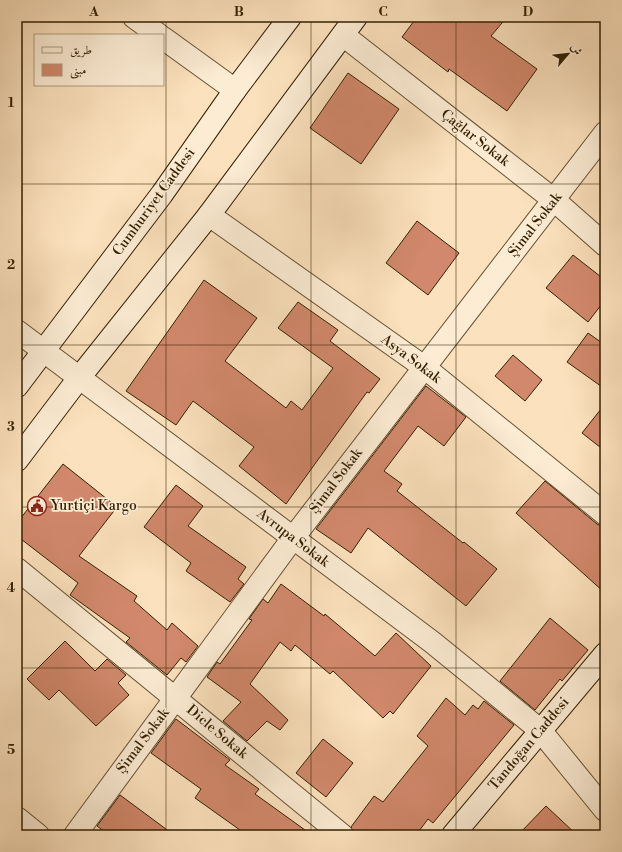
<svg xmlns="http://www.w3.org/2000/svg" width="622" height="852" font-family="'Libre Bodoni',Amiri,serif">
<rect width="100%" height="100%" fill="#fbe1bd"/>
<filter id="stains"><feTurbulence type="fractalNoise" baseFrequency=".005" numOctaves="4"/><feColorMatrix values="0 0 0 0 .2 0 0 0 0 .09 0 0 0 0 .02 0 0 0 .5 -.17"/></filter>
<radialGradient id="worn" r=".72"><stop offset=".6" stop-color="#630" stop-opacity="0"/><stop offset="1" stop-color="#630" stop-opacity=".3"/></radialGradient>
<path fill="#d1886c" stroke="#352102" d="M 417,17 L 507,17 L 491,36 L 537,69 L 507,111 L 449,69 L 448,72 L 402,37 Z
M 348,73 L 399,109 L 361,164 L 310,128 Z
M 417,221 L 459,253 L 428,295 L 386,263 Z
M 573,255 L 605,280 L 605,300 L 588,322 L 546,288 Z
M 204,280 L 257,318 L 225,361 L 286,408 L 291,401 L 302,410 L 333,368 L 278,328 L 298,302 L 338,330 L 330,341 L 380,379 L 369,393 L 367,392 L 286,504 L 239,466 L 254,447 L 193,401 L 176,425 L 126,391 Z
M 588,333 L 605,345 L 605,389 L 567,362 Z
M 513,355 L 542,380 L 525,401 L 495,376 Z
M 426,386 L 466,417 L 444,446 L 418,426 L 384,471 L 402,484 L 397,491 L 463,543 L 464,542 L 497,569 L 466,606 L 368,528 L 351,553 L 316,529 Z
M 605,404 L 605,451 L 582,433 Z
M 63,464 L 117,507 L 79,556 L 137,596 L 134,601 L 167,630 L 172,623 L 198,646 L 186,662 L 181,658 L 167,675 L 126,642 L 130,638 L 70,595 L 78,583 L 17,536 L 17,523 Z
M 545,481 L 597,524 L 605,528 L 605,593 L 516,513 Z
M 176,485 L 203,506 L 188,526 L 246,567 L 238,579 L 244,584 L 230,602 L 186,571 L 191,563 L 144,527 Z
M 281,584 L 324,616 L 325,614 L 375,656 L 396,633 L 431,666 L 393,714 L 390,711 L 383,718 L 333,671 L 330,674 L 295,645 L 291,651 L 280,642 L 250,684 L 288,720 L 280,730 L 267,721 L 247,741 L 223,721 L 241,702 L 207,677 L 217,662 L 220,664 L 252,620 L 249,619 L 263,599 L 268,603 Z
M 550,618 L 588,650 L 562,681 L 560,679 L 535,710 L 500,681 Z
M 65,641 L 95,671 L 107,659 L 126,675 L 118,683 L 129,695 L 96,726 L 59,690 L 49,700 L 27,679 Z
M 446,698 L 465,715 L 473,705 L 478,709 L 484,701 L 514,725 L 433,823 L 428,819 L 416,835 L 354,835 L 351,827 L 374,796 L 383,802 L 428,746 L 417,736 Z
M 176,719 L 230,760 L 225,765 L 259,789 L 255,794 L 312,835 L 247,835 L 195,798 L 201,789 L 151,753 Z
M 323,739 L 353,763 L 326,797 L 296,773 Z
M 120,795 L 174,835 L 109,835 L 97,826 Z
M 546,806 L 577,835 L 518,835 Z"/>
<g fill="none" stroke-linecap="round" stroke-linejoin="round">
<defs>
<path id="street" d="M 134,17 L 159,35
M 343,35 L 554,200 L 605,245
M 163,38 L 235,90
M 209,215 L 424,367 L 605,514
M 17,331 L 432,642 L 540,730 L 605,810
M 17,569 L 342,835
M 17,818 L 38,835
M 75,835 L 293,538 L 605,133"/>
<path id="secondary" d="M 17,386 L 162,194 L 235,90 L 290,17
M 17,460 L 79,378 L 209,215 L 356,17
M 453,835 L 605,654"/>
</defs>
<use href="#street" stroke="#665131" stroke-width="24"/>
<use href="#secondary" stroke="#352102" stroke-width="24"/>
<use href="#street" stroke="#fcecd4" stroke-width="22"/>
<use href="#secondary" stroke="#fcecd4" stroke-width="22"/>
</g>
<path fill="none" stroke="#352102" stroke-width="1" stroke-opacity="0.55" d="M 166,17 L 166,835M 311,17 L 311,835M 456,17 L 456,835M 17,184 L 605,184M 17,345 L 605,345M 17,507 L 605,507M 17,668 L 605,668"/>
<defs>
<symbol id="civic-ring" viewBox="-11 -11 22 22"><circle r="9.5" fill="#fcecd4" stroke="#8f2418" stroke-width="1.5"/><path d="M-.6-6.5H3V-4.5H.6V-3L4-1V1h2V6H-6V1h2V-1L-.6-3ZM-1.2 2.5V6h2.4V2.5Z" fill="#8f2418"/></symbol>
</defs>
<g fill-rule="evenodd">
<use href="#civic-ring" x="26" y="495" width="22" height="22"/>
</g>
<g text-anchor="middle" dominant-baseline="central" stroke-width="3.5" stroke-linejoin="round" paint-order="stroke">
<g font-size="14" fill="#352102" stroke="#fcecd4">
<text transform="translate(475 138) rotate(38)">Çağlar Sokak</text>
<text transform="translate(154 202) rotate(-54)">Cumhuriyet Caddesi</text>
<text transform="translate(535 225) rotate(-52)">Şimal Sokak</text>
<text transform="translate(411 359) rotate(37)">Asya Sokak</text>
<text transform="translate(336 481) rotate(-53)">Şimal Sokak</text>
<text transform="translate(293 538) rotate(37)">Avrupa Sokak</text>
<text transform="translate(217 732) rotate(40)">Dicle Sokak</text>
<text transform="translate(143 741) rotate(-53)">Şimal Sokak</text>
<text transform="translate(529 744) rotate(-50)">Tandoğan Caddesi</text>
</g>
<g font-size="14" fill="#352102" stroke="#fcecd4" text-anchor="start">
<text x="51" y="506">Yurtiçi Kargo</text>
</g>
</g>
<rect width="622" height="852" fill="none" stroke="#fbe1bd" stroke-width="44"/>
<rect x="34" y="34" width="130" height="52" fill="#fcecd4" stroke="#ac9b80"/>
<rect x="42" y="47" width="20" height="6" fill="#fcecd4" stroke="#ac9b80"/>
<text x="70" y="54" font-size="12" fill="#352102">طريق</text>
<rect x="42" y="64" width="20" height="12" fill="#d1886c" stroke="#ac9b80"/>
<text x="70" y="74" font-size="12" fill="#352102">مبنى</text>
<g transform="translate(568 54) rotate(62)" stroke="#fcecd4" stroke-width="3" paint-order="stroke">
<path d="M0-3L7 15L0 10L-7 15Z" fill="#352102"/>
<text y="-6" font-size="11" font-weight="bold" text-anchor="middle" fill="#352102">ش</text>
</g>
<rect x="22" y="22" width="578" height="808" fill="none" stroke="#352102" stroke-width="1.5"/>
<g font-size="13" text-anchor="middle" font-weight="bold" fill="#352102">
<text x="94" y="16">A</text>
<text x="239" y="16">B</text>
<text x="383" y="16">C</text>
<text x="528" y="16">D</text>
<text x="11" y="107">1</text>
<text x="11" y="269">2</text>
<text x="11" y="431">3</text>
<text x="11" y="592">4</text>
<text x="11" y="754">5</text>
</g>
<rect width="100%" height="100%" filter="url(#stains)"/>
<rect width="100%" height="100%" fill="url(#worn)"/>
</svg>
